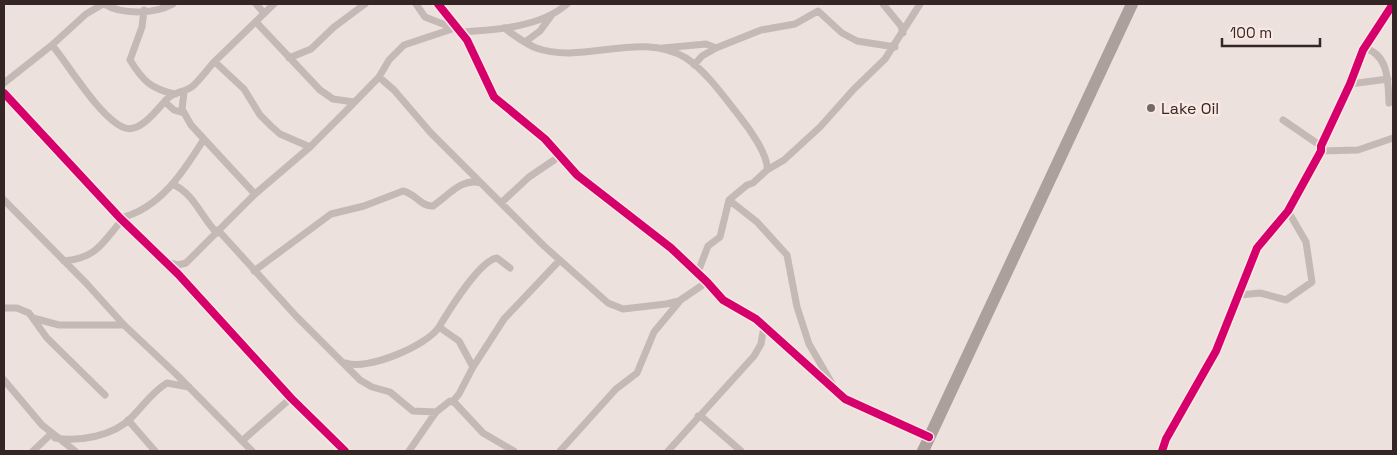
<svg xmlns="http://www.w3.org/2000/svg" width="1397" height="455" font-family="'Space Grotesk',sans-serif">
<rect width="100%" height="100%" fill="#ece1dc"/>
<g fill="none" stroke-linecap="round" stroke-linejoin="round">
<path stroke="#c5b9b6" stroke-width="7" d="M 104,4 C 122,15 155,14 173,4
M 256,4 L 264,13
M 416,4 L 425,17 L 453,28
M 438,4 L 467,40 L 494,97 L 545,139 L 577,175 L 671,248 L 707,282 L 723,300 L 756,319 L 845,399 L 929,437
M 883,4 L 901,26 L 903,33
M 144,10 L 142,27 L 130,60 C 143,81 151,89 175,94
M 256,22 L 320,90 L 333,99 L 354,102
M 504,28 C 514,35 524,43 536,48 C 584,65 640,30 686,58 C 707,72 724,97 740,117 C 749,128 769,156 767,170 L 753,183 L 747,185 L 729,200 L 720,237 L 708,246 L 698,272
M 461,32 C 496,30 541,27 567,4
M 525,42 L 540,31 L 551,16
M 52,45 C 69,65 100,119 125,128 C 141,133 158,108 167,99 C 174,91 186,93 194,85 C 201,78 207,70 214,62 C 234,43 254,23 274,4
M 663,48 L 706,44 L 716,48
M 1364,48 C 1389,54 1388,82 1389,103
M 289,58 L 311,49 L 334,27 L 365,4
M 215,62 L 244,89 L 260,115 L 271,126 L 280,134 L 310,147
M 694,65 L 702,56 L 716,48 L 761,30 L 795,24 L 818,11 L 842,33 L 857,41 L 895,47
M 379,77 L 394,90 L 430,132 L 544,246 L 608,303 L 623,309 L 666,304 L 679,301 L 707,282
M 4,83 L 52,45 L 86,14 L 103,4
M 1350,84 L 1388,79
M 184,92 L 182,109 L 191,125 L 255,194
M 4,93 L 120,218 L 178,274 L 291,398 L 345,451
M 165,102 L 174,110 L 184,113
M 1283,120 L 1321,146
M 1321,151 L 1358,150 L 1393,138
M 767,170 L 784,160 L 820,127 L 854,89 L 885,59 L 920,4
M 172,184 C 194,193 201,217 217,233
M 4,200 L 86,283 L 124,325 L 176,374 L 252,451
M 729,200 L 757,222 L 787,255 L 797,307 L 809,344 L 834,387
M 501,203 L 529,177 L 560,156
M 120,218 C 160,209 184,171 204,139
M 218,230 L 296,316 L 360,380 L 372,387 L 390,392 L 413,411 L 436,412
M 64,261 C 97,258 102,243 122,220
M 166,262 L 178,265 L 186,263 L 255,194 L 310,147 L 344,113 L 379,77 L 389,60 L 404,45 L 458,27
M 254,271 L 331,214 L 364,206 L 403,191 C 415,193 421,207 433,206 C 448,196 462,177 481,183
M 1240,295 L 1260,293 L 1286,300 L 1312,282 L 1306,242 L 1288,211
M 4,308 L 17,308 L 29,313 L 47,338 L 105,395
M 33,318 L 59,325 L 124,325
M 439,327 L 459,341 L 473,367
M 346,363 C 366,371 427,346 439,327 C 448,312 480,260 497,258 L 510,268
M 4,380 L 42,425 L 75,451
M 453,401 L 459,394 L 473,367 L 504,319 L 559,261
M 698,416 L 703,418 L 741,451
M 128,420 L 155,451
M 55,438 C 80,442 113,436 131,418 C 143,406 152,392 167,383 L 189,387
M 243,440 L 291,398
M 33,451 L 51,434
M 409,451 L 436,412 L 450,401 L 455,403 L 483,433 L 514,451
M 560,451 L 616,389 L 637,373 L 654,332 L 679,302
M 668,451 L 754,356 L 761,344 L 764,326
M 1162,451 L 1166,439 L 1216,351 L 1257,248 L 1288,211 L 1321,151 L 1321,146 L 1350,84 L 1363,50 L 1393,4"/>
<path stroke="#aba09c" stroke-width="12" d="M 923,451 L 1132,4"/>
<defs>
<path id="cycleway" d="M 438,4 L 467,40 L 494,97 L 545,139 L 577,175 L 671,248 L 707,282 L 723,300 L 756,319 L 845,399 L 929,437
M 4,93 L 120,218 L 178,274 L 291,398 L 345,451
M 1162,451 L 1166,439 L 1216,351 L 1257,248 L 1288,211 L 1321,151 L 1321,146 L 1350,84 L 1363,50 L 1393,4"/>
</defs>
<use href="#cycleway" stroke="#fae9e2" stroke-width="11"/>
<use href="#cycleway" stroke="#d6006c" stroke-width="8"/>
</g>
<circle fill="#756765" stroke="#fae9e2" stroke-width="2" cx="1151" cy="108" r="5"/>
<g text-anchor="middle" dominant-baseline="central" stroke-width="5" stroke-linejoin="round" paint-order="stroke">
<g font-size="16" fill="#352625" stroke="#fae9e2" text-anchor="start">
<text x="1161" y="108">Lake Oil</text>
</g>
</g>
<rect width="1397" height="455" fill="none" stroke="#352625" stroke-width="10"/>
<path d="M1222 38v8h98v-8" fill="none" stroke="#352625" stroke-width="2.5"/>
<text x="1230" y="38" font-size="15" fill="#352625" stroke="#fae9e2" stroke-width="4" paint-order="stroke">100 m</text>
</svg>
